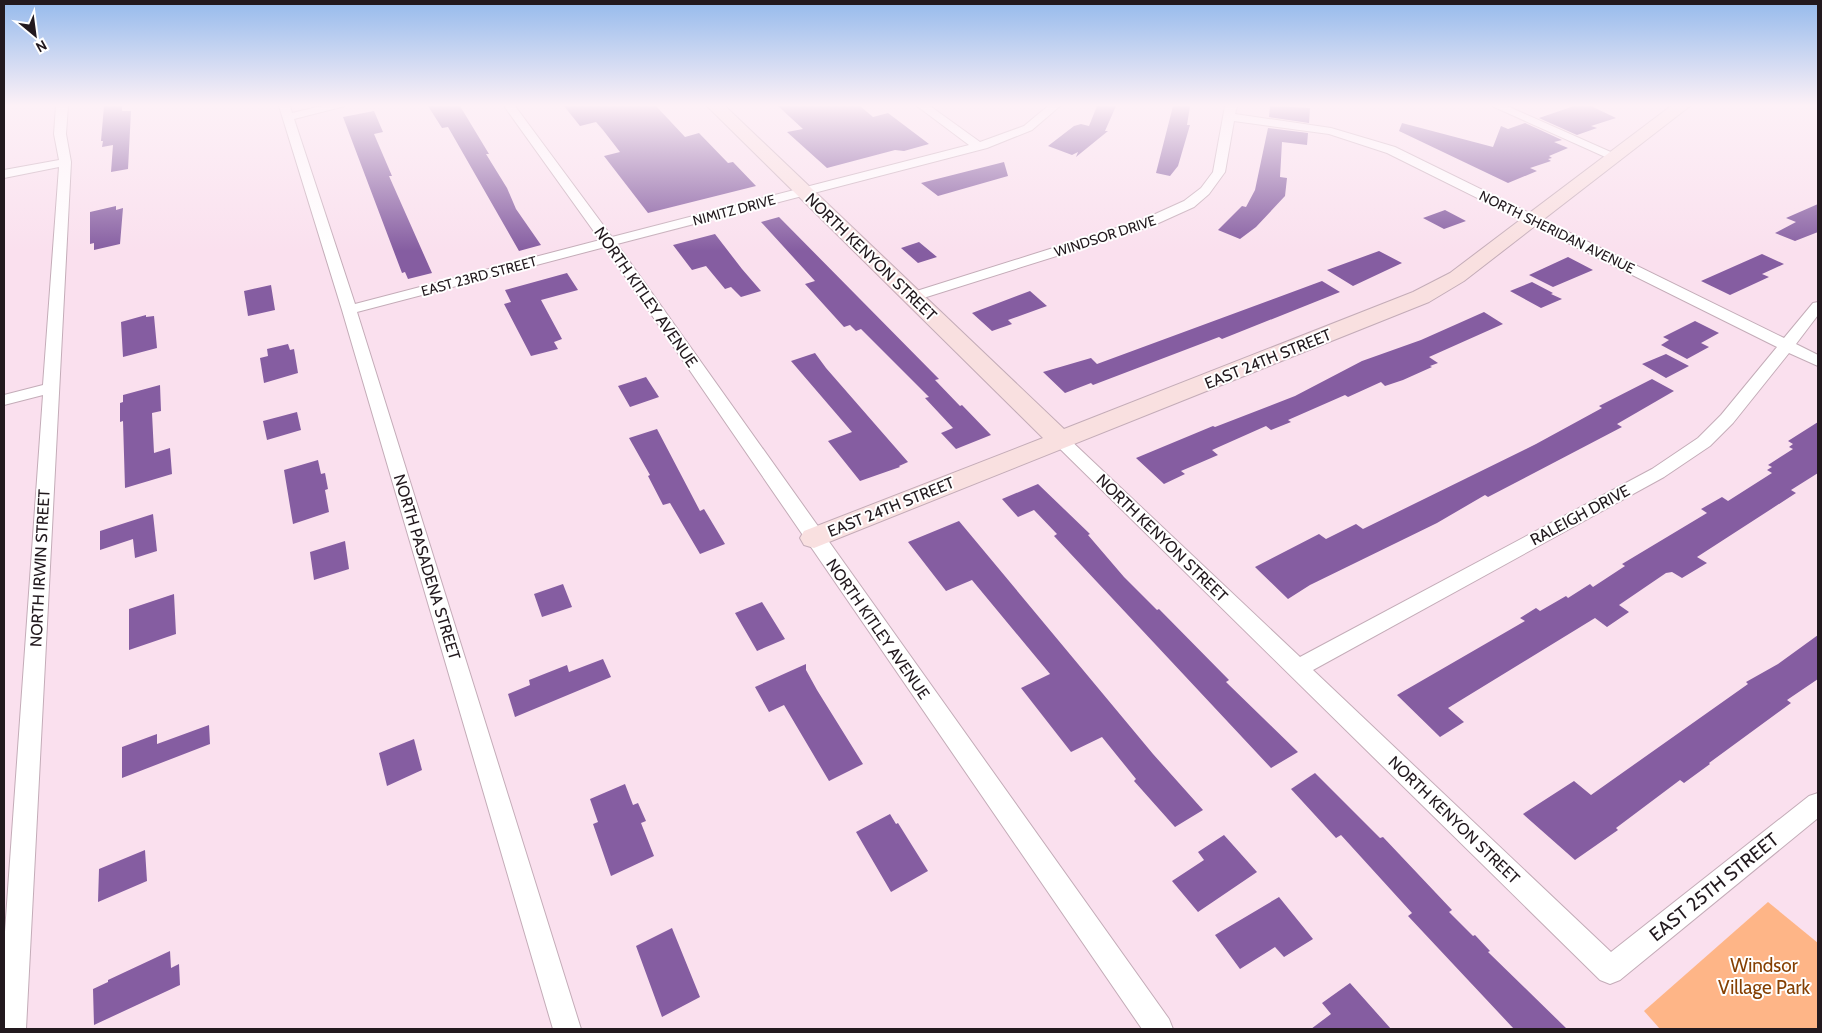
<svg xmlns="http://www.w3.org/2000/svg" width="1822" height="1033" font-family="Cabin,sans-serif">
<rect width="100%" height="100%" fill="#fae0ee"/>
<path fill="#feb587" d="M 1768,902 L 1818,943 L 1818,1029 L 1660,1029 L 1644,1011 Z"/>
<path fill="#855da1" d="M 104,106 L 122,106 L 122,111 L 131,111 L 128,169 L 111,172 L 113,145 L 102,147 L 103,141 L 101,141 Z
M 428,106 L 460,106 L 489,154 L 486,154 L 507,188 L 516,209 L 541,245 L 519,251 L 448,127 L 442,128 Z
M 564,106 L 656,106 L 685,137 L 699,133 L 728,163 L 733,162 L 756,186 L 648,213 L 604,156 L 620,152 L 603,130 L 596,122 L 580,126 Z
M 778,106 L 860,106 L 873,117 L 888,113 L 929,144 L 904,151 L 895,150 L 827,168 L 787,132 L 803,129 Z
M 1097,106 L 1116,106 L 1105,131 L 1108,131 L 1076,157 L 1078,152 L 1072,155 L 1048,146 L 1074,126 L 1081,124 L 1089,126 Z
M 1173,106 L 1190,106 L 1187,125 L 1190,125 L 1178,166 L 1170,176 L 1156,173 Z
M 1270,106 L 1310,108 L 1309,123 L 1269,117 Z
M 1574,106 L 1591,106 L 1616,118 L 1591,126 L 1597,128 L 1577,135 L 1539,118 Z
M 374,111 L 383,132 L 374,134 L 392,176 L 389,176 L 432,273 L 408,279 L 405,272 L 402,273 L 343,117 Z
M 1402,123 L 1493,147 L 1501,126 L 1508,129 L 1525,123 L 1562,140 L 1554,142 L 1568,148 L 1549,156 L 1552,158 L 1548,159 L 1551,161 L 1530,168 L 1537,171 L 1508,183 L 1399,131 Z
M 1268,128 L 1308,133 L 1307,145 L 1282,142 L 1280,177 L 1287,178 L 1285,196 L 1256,227 L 1240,239 L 1218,230 L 1242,206 L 1246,207 L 1255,190 Z
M 1004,162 L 1008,176 L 938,196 L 921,183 Z
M 1818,204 L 1818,232 L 1795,241 L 1775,233 L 1796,222 L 1786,218 Z
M 116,206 L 116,210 L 123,208 L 120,244 L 94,250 L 94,243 L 90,244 L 90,212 Z
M 1445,210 L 1466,221 L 1444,229 L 1423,218 Z
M 779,217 L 939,379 L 935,380 L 960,406 L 962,405 L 991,435 L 956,449 L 941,433 L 953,428 L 925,398 L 929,397 L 861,329 L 856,331 L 850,325 L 844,327 L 805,284 L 815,281 L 761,222 Z
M 715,234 L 742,269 L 761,291 L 741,297 L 731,287 L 725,289 L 706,266 L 692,270 L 673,245 Z
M 919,242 L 937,257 L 918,263 L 901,248 Z
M 1379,251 L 1402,263 L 1353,286 L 1327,270 Z
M 1762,254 L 1784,264 L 1762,274 L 1769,277 L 1730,295 L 1701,281 Z
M 1568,257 L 1593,270 L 1553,287 L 1529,275 Z
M 567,273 L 578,290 L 541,300 L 562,339 L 554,342 L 558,349 L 531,356 L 504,304 L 511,302 L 505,290 Z
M 1322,281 L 1340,292 L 1222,339 L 1219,337 L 1093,385 L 1091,383 L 1065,393 L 1043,372 L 1091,358 L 1097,364 Z
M 1532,282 L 1553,293 L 1551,294 L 1562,299 L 1541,308 L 1510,291 Z
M 271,285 L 275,310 L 248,316 L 244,291 Z
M 1030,291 L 1047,306 L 1008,320 L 1012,324 L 992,331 L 972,313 Z
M 1484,312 L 1503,324 L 1429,357 L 1438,363 L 1430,366 L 1432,367 L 1403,380 L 1385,386 L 1381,382 L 1348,397 L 1345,395 L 1288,420 L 1291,422 L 1271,430 L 1266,426 L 1212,450 L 1218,455 L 1181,471 L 1185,474 L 1164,484 L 1136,458 L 1213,426 L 1215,427 L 1295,396 L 1362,361 L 1421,340 Z
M 146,315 L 146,317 L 154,316 L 157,348 L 123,357 L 121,322 Z
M 1695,321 L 1719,333 L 1701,343 L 1709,347 L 1687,359 L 1661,345 L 1669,340 L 1663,337 Z
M 288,344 L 290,350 L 294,349 L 298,373 L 264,383 L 260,358 L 268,356 L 267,349 Z
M 815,353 L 826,368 L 908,462 L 899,466 L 900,467 L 860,481 L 828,441 L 852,432 L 791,361 Z
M 1666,354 L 1689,366 L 1666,378 L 1642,364 Z
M 646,377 L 659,397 L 630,407 L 618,386 Z
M 1652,379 L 1674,391 L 1617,424 L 1622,427 L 1488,497 L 1485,495 L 1437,523 L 1310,585 L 1288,599 L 1255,567 L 1319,534 L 1326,539 L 1356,524 L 1363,529 L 1536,444 L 1602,408 L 1599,406 Z
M 160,385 L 161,411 L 152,413 L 154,453 L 170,448 L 172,474 L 125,488 L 123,421 L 120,422 L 120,403 L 123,402 L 123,395 Z
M 297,412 L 301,430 L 267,440 L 263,421 Z
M 1818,422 L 1818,473 L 1791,490 L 1796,493 L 1697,557 L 1707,563 L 1682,578 L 1672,572 L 1666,573 L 1619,605 L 1629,612 L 1607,627 L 1595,618 L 1448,708 L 1464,722 L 1440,737 L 1397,695 L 1525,621 L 1520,618 L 1536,608 L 1540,611 L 1566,596 L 1568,598 L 1590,584 L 1593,587 L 1625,566 L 1622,564 L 1707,513 L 1701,509 L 1722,497 L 1728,501 L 1772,473 L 1767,470 L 1772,467 L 1768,465 L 1793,449 L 1789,447 L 1793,444 L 1788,441 Z
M 657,429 L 700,511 L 704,509 L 725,544 L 700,554 L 670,503 L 663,505 L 648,476 L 650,475 L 629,438 Z
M 318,460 L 321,474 L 325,473 L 328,489 L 325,490 L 329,512 L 293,524 L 284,470 Z
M 1038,484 L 1090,534 L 1088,535 L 1124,577 L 1157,610 L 1159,609 L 1229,680 L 1226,682 L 1298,752 L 1271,768 L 1054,536 L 1057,534 L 1034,510 L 1018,517 L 1002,499 Z
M 153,514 L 157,551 L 135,558 L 133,539 L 100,550 L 100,531 Z
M 959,521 L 1153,754 L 1203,810 L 1175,827 L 1134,781 L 1136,779 L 1102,737 L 1071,752 L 1021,688 L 1050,674 L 972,580 L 946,591 L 908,542 Z
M 345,541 L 349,569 L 314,580 L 310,552 Z
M 563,584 L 572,607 L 542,617 L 534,594 Z
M 174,594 L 176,634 L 129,650 L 129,609 Z
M 762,602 L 785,639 L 757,651 L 735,613 Z
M 1818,635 L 1818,679 L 1787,700 L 1791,703 L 1709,763 L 1710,764 L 1684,783 L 1680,780 L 1616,828 L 1618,830 L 1575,860 L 1523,814 L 1574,781 L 1591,795 L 1748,684 L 1746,682 L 1778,664 Z
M 603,659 L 611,677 L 515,717 L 508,694 L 530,685 L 529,680 L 567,665 L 569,672 Z
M 806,664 L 806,670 L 817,690 L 863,764 L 829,781 L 784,705 L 769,712 L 755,687 Z
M 209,725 L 210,744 L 122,778 L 122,747 L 157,734 L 157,744 Z
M 414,739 L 422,770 L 387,786 L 379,753 Z
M 1315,773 L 1380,838 L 1383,837 L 1452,910 L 1449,912 L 1473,936 L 1475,935 L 1490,951 L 1488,952 L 1567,1029 L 1514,1029 L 1408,916 L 1412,913 L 1341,835 L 1336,838 L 1291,789 Z
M 625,784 L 633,805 L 638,803 L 646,821 L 641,823 L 654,856 L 611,876 L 593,824 L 598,822 L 590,799 Z
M 890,814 L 896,824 L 898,823 L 928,871 L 891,892 L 856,832 Z
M 1224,835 L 1257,872 L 1198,912 L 1172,881 L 1204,860 L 1198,852 Z
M 145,850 L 147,881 L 98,902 L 99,869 Z
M 1279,897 L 1313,939 L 1284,957 L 1275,947 L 1240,969 L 1215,935 Z
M 672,928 L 700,997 L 662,1017 L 636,946 Z
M 170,951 L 171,968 L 179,964 L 180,985 L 94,1025 L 93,989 L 108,982 L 108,980 Z
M 1350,983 L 1391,1029 L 1311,1029 L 1331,1014 L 1322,1003 Z"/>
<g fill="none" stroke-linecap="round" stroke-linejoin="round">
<defs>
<path id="street" d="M 56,106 L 68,106 L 66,134 L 71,162 L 26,1029 L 4,1029 L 4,946 L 43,395 L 4,405 L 4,395 L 43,385 L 59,167 L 4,178 L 4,170 L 59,160 L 54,134 Z
M 279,106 L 290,106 L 292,113 L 322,106 L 345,106 L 294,119 L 355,304 L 600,240 L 504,106 L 515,106 L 612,237 L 969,145 L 917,106 L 930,106 L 980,142 L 1024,126 L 1048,106 L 1060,106 L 1032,130 L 987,148 L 617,244 L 1169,1019 L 1173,1029 L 1142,1029 L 605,247 L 357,312 L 581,1029 L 553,1029 L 342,310 Z
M 1225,106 L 1237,106 L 1235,114 L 1331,128 L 1395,147 L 1784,338 L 1813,303 L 1818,302 L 1818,315 L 1796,344 L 1818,355 L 1818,366 L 1789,353 L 1733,423 L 1710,446 L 1664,477 L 1313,670 L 1611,952 L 1809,796 L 1818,793 L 1818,818 L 1620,980 L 1610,984 L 1600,980 L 1052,441 L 1055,437 L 1067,437 L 1300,657 L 1652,469 L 1698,438 L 1721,415 L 1777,347 L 1387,153 L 1329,134 L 1234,121 L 1225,172 L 1209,194 L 1194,207 L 1152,226 L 917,300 L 912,301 L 905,297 L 907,294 L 1142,220 L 1184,201 L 1201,188 L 1213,172 Z
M 1492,106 L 1507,106 L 1622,157 L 1620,160 L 1612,160 Z"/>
<path id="secondary" d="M 707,106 L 725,106 L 1064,429 L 1413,292 L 1450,273 L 1671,106 L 1690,106 L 1464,281 L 1429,302 L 814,548 L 804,545 L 800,538 L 804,531 L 1043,438 Z"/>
</defs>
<use href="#street" stroke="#c4acb8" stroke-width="2"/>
<use href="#secondary" stroke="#c4acb8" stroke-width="2"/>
<use href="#street" fill="#fff" fill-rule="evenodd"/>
<use href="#secondary" fill="#f9e0e0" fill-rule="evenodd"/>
</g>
<linearGradient id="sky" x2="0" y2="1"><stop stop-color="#95baec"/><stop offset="0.42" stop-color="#fdf1f7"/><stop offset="1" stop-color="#fdf1f7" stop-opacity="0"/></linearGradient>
<rect width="1822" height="251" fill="url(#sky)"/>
<g text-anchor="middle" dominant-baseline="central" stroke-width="4" stroke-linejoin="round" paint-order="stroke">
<g font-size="14" fill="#22191e" stroke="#fff">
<text transform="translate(734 210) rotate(-15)">NIMITZ DRIVE</text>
<text transform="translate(1557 232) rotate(26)">NORTH SHERIDAN AVENUE</text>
<text transform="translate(1105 236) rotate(-18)">WINDSOR DRIVE</text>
<text transform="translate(479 276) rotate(-15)">EAST 23RD STREET</text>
</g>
<g font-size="16" fill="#22191e" stroke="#fff">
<text transform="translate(871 257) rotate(44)">NORTH KENYON STREET</text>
<text transform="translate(646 297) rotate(55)">NORTH KITLEY AVENUE</text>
<text transform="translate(1268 359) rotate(-22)">EAST 24TH STREET</text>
<text transform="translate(891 507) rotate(-22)">EAST 24TH STREET</text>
<text transform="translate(1580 515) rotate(-28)">RALEIGH DRIVE</text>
<text transform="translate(1162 538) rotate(44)">NORTH KENYON STREET</text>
<text transform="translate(427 567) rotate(73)">NORTH PASADENA STREET</text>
<text transform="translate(40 568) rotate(-87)">NORTH IRWIN STREET</text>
<text transform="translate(878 629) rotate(55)">NORTH KITLEY AVENUE</text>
<text transform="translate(1454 820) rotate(44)">NORTH KENYON STREET</text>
</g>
<g font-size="19" fill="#22191e" stroke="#fff">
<text transform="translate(1714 887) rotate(-39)">EAST 25TH STREET</text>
</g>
<g font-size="19" fill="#854003" stroke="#fff">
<text x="1764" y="965">Windsor<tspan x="1764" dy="22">Village Park</tspan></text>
</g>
</g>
<rect width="1822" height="1033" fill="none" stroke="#22191e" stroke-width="10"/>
<g transform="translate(35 35) rotate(151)" stroke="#ffffff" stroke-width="4" paint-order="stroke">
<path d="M0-4L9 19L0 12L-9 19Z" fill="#22191e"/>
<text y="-8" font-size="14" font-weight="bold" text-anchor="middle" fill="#22191e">N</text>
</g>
</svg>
